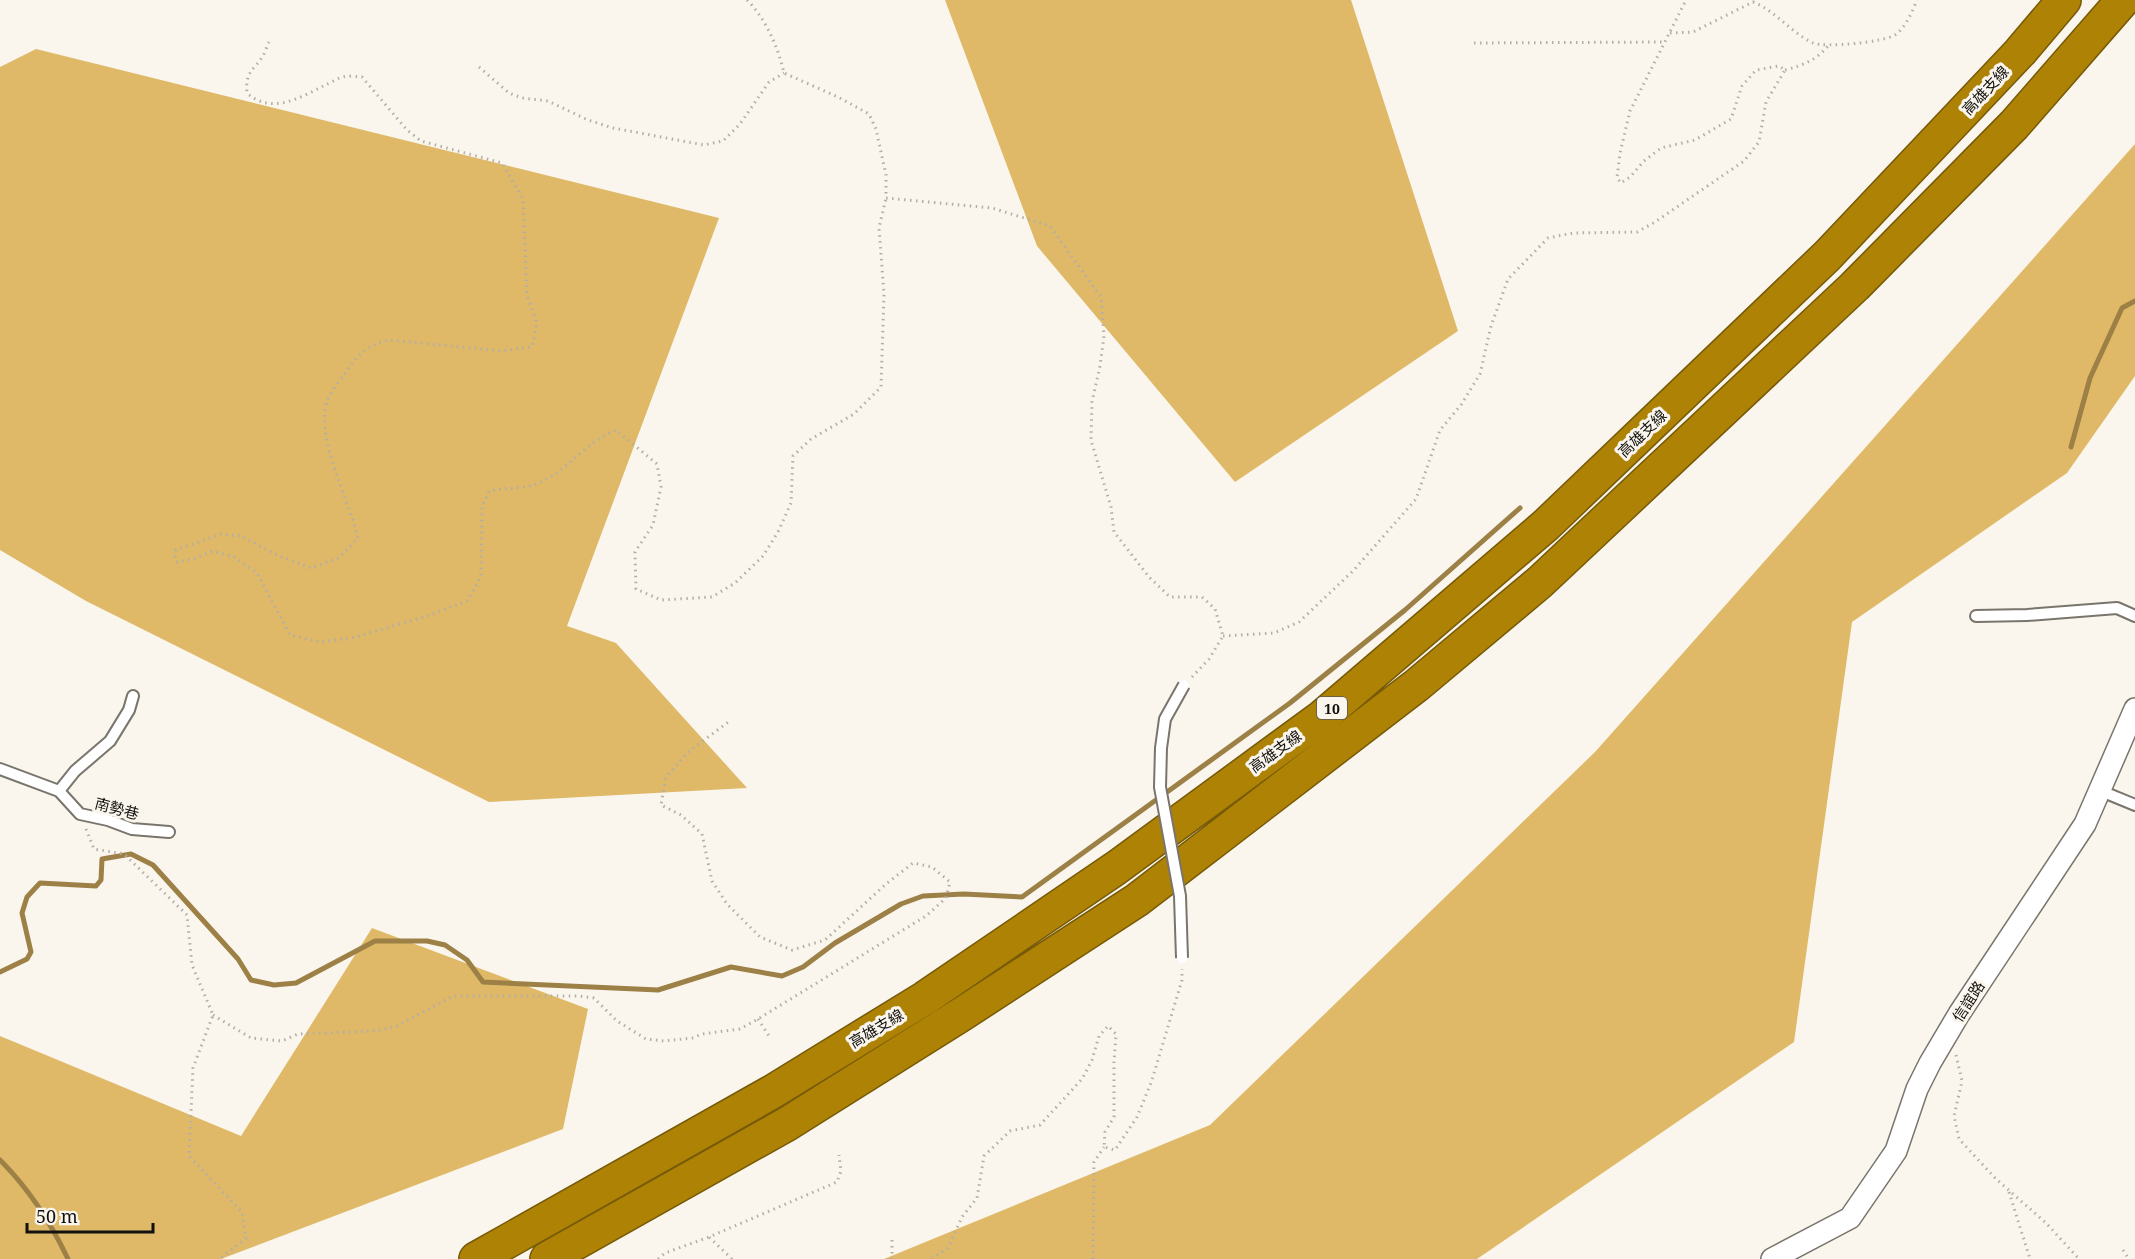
<svg xmlns="http://www.w3.org/2000/svg" width="2135" height="1259" font-family="'Noto Serif','Noto Sans TC',serif">
<rect width="100%" height="100%" fill="#faf6ed"/>
<path fill="#dfb967" d="M 945,0 L 1351,0 L 1458,331 L 1235,482 L 1037,246 Z
M 36,49 L 719,218 L 567,626 L 616,643 L 747,788 L 489,802 L 86,601 L 0,550 L 0,67 Z
M 2135,144 L 2135,376 L 2067,473 L 1852,622 L 1794,1042 L 1477,1259 L 884,1259 L 1210,1125 L 1595,752 Z
M 372,928 L 588,1009 L 563,1129 L 221,1259 L 0,1259 L 0,1036 L 241,1136 Z"/>
<g fill="none" stroke-linecap="round" stroke-linejoin="round">
<path stroke="#9c8046" stroke-width="5" d="M 2071,447 L 2090,378 L 2122,308 L 2135,301
M 0,972 L 27,959 L 31,952 L 22,913 L 27,897 L 40,883 L 96,886 L 101,880 L 102,859 L 131,854 L 153,865 L 238,959 L 251,980 L 274,985 L 296,983 L 375,941 L 427,941 L 445,945 L 467,960 L 483,982 L 658,990 L 731,967 L 782,976 L 803,967 L 835,943 L 901,904 L 923,896 L 964,894 L 1022,897 L 1290,703 L 1405,610 L 1520,508
M 0,1160 C 30,1190 50,1221 68,1259"/>
<defs>
<path id="service" d="M 1976,616 L 2027,615 L 2117,608 L 2135,616
M 0,769 L 59,791 L 80,814 L 108,820 L 132,829 L 169,832
M 59,791 L 75,771 L 110,741 L 129,710 L 133,696
M 2101,791 L 2135,805"/>
<path id="minor" d="M 1772,1259 L 1850,1218 L 1896,1151 L 1917,1089 L 1930,1063 L 1959,1014 L 2085,824 L 2135,709"/>
<path id="motorway" d="M 476,1259 L 772,1092 L 925,998 L 1116,868 L 1322,717 L 1546,525 L 1827,256 L 2020,52 L 2064,0
M 547,1259 L 787,1124 L 962,1014 L 1137,900 L 1417,685 L 1540,582 L 1855,286 L 2014,125 L 2123,0"/>
</defs>
<use href="#service" stroke="#79756d" stroke-width="14"/>
<use href="#minor" stroke="#79756d" stroke-width="24"/>
<use href="#motorway" stroke="#775a08" stroke-width="36"/>
<path stroke="#b2aea7" stroke-width="3" stroke-dasharray="1.5 4.5" stroke-linecap="butt" d="M 747,0 C 766,19 778,47 784,73 L 838,97 L 869,114 L 876,129 L 886,175 L 886,198 L 992,208 L 1050,226 L 1101,297 L 1104,336 L 1100,366 L 1092,402 L 1091,440 L 1111,507 L 1114,532 L 1149,577 L 1170,597 L 1202,597 L 1215,609 L 1223,636 L 1209,659 L 1192,677
M 1670,33 L 1693,32 L 1753,2 C 1776,11 1790,32 1813,43 C 1825,48 1884,42 1895,35 C 1906,27 1912,12 1917,0
M 269,42 C 267,46 265,52 263,56 C 253,71 245,72 247,93 C 271,115 300,98 325,85 C 331,83 337,78 343,77 C 348,75 356,77 362,77 L 407,130 L 421,141 L 502,163 L 523,199 L 527,296 L 537,323 L 532,347 L 502,351 L 389,340 C 367,345 358,354 346,372 C 340,381 332,390 328,399 C 313,434 350,502 358,538 L 339,558 L 311,568 L 279,556 L 241,536 L 221,534 L 176,550 L 175,557 L 177,562 L 193,559 L 213,551 L 234,557 L 257,573 L 290,635 L 320,642 L 352,638 L 424,617 L 467,601 L 481,577 L 482,507 L 489,491 C 504,488 525,489 539,483 C 568,470 587,441 616,430 L 657,464 L 661,487 L 653,525 L 635,552 L 636,589 L 661,600 L 712,597 L 735,583 L 763,556 L 778,532 L 791,503 L 793,456 L 811,439 L 854,414 L 881,387 L 884,294 L 879,228 L 886,198
M 1474,43 L 1664,42
M 479,67 L 509,93 L 522,98 L 548,101 L 588,120 L 613,128 L 704,145 L 723,141 L 740,124 L 769,82 L 784,73
M 1785,70 C 1804,65 1816,60 1829,45
M 1223,636 L 1274,633 L 1299,622 L 1353,571 L 1416,499 L 1440,430 L 1461,405 L 1480,374 L 1491,326 L 1508,279 L 1548,238 L 1573,233 L 1637,232 L 1655,222 L 1744,161 L 1759,142 L 1766,102 L 1785,70 L 1779,66 L 1756,70 L 1742,86 L 1731,119 L 1695,140 L 1661,148 L 1644,161 L 1630,177 L 1621,183 L 1617,178 L 1620,153 L 1630,111 L 1686,0
M 86,829 L 94,849 L 124,854 L 187,915 L 192,965 L 213,1015 L 193,1068 L 189,1156 L 242,1212 L 246,1238 L 220,1259
M 213,1015 L 251,1038 L 282,1041 L 298,1034 L 375,1031 L 395,1027 L 453,996 L 578,996 L 594,998 L 617,1021 L 646,1039 L 664,1041 L 692,1038 L 702,1034 L 740,1029 L 758,1019 L 926,916 L 946,898 L 950,882 L 932,867 L 913,863 L 886,884 L 825,940 L 792,950 L 760,937 L 727,904 L 712,881 L 702,834 L 681,815 L 661,805 L 666,777 L 688,752 L 731,720
M 758,1019 L 769,1036
M 1956,1055 L 1962,1081 L 1954,1116 L 1959,1139 L 1996,1179 L 2046,1223 L 2079,1259
M 2009,1192 L 2030,1259
M 892,1240 L 892,1259
M 2123,1250 L 2129,1259
M 658,1259 L 665,1253 L 709,1237
M 732,1259 L 709,1237 L 837,1182 L 841,1171 L 839,1155
M 932,1259 L 948,1248 L 962,1217 L 977,1198 L 984,1156 L 1010,1131 L 1040,1125 L 1082,1079 L 1092,1060 L 1099,1036 L 1108,1026 L 1116,1034 L 1114,1062 L 1114,1117 L 1105,1132 L 1104,1147 L 1115,1150 L 1137,1117 L 1151,1083 L 1182,980 L 1182,969
M 1093,1259 L 1094,1162 L 1104,1147"/>
<use href="#service" stroke="#fff" stroke-width="10"/>
<use href="#minor" stroke="#fff" stroke-width="21"/>
<use href="#motorway" stroke="#ad8205" stroke-width="33"/>
<defs>
<path id="service-bridge" d="M 1182,958 L 1180,896 L 1160,787 L 1161,748 L 1165,719 L 1184,685"/>
</defs>
<use href="#service-bridge" stroke="#79756d" stroke-width="14" stroke-linecap="butt"/>
<use href="#service-bridge" stroke="#fff" stroke-width="10"/>
</g>
<g text-anchor="middle" dominant-baseline="central" stroke-width="6" stroke-linejoin="round" paint-order="stroke">
<rect fill="#faf6ed" stroke="#585651" stroke-width="1.5" x="1317" y="697" width="30" height="22" rx="4.5"/>
<g font-size="14" font-weight="bold" fill="#13110e">
<text x="1332" y="708">10</text>
</g>
<g font-size="15" fill="#13110e" stroke="#faf6ed">
<text transform="translate(1985 90) rotate(-47)">高雄支線</text>
<text transform="translate(1642 433) rotate(-44)">高雄支線</text>
<text transform="translate(1275 751) rotate(-36)">高雄支線</text>
<text transform="translate(117 808) rotate(15)">南勢巷</text>
<text transform="translate(1968 1001) rotate(-57)">信誼路</text>
<text transform="translate(876 1028) rotate(-31)">高雄支線</text>
</g>
</g>
<path d="M27 1223v9h126v-9" fill="none" stroke="#13110e" stroke-width="3"/>
<text x="36" y="1223" font-size="18" fill="#13110e" stroke="#faf6ed" stroke-width="4.5" paint-order="stroke">50 m</text>
</svg>
